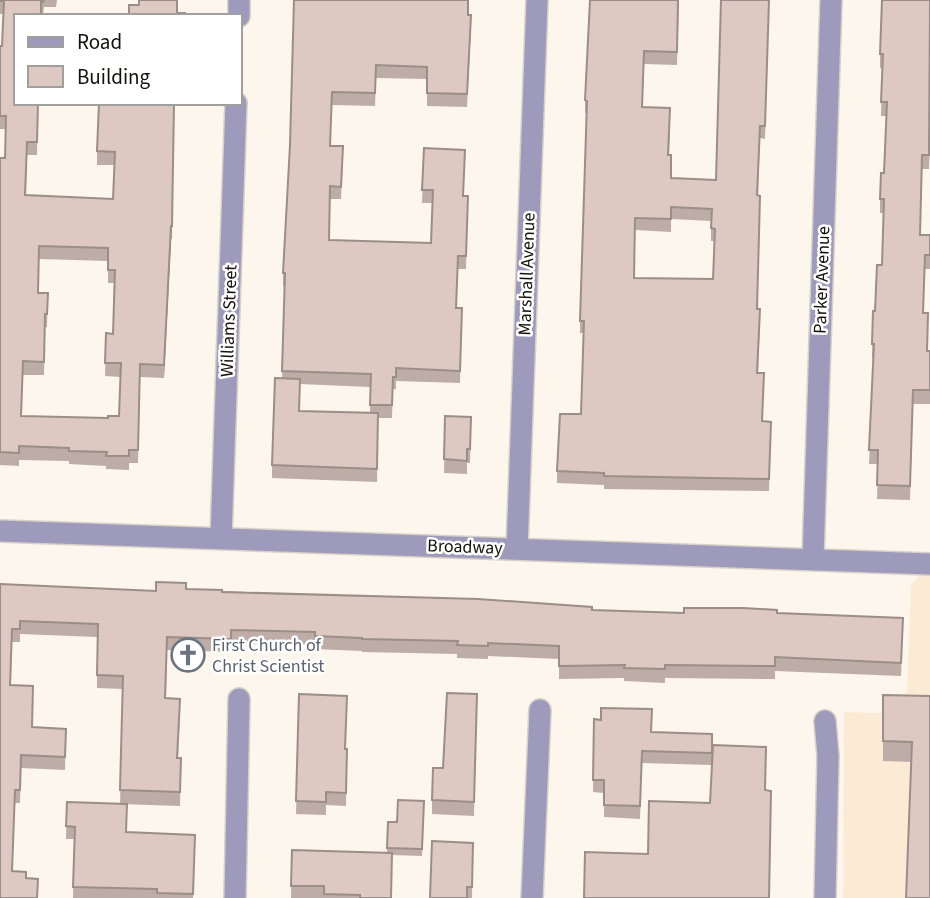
<svg xmlns="http://www.w3.org/2000/svg" width="930" height="898" font-family="'Source Sans 3',sans-serif">
<rect width="100%" height="100%" fill="#fdf6ed"/>
<path fill="#fbebd5" d="M 930,563 L 930,898 L 843,898 L 844,712 L 906,714 L 911,585 Z"/>
<g fill="none" stroke-linecap="round" stroke-linejoin="round">
<defs>
<path id="minor" d="M 239,16 L 239,0
M 0,531 L 930,564
M 221,538 L 236,103
M 517,549 L 537,0
M 813,559 L 831,0
M 235,898 L 239,699
M 532,898 L 540,710
M 825,898 L 828,756 L 825,721"/>
</defs>
<use href="#minor" stroke="#d8d1c9" stroke-width="24"/>
<use href="#minor" stroke="#9e9abb" stroke-width="21"/>
</g>
<path fill="#beada7" fill-rule="evenodd" d="M 0,0 L 57,0 L 56,7 L 44,7 L 43,16 L 16,16 L 38,103 L 37,155 L 27,155 L 26,195 L 113,199 L 115,165 L 97,165 L 97,151 L 174,103 L 172,239 L 171,239 L 164,378 L 140,377 L 138,463 L 129,463 L 129,470 L 106,469 L 106,466 L 69,464 L 69,461 L 19,460 L 19,466 L 0,465 L 0,158 L 5,158 L 6,129 L 0,129 L 0,46 L 2,46 L 4,14 L 0,14 ZM 39,259 L 108,261 L 108,283 L 114,283 L 113,334 L 106,333 L 105,376 L 121,377 L 119,416 L 108,418 L 21,416 L 23,375 L 44,375 L 45,327 L 47,327 L 48,293 L 38,293 Z
M 294,0 L 468,15 L 471,27 L 467,107 L 427,106 L 427,79 L 376,78 L 375,106 L 332,105 L 330,146 L 343,159 L 341,199 L 330,199 L 329,240 L 431,243 L 432,203 L 422,203 L 424,148 L 464,196 L 468,196 L 466,269 L 458,269 L 456,308 L 462,308 L 460,383 L 396,381 L 396,389 L 393,389 L 392,418 L 378,418 L 377,482 L 272,478 L 272,465 L 282,379 L 285,286 L 283,286 L 283,273 L 290,145 ZM 300,384 L 370,387 L 370,413 L 300,411 Z
M 679,0 L 677,65 L 644,64 L 642,107 L 670,120 L 669,155 L 671,178 L 716,180 L 769,0 L 765,139 L 760,138 L 758,196 L 757,309 L 760,322 L 758,373 L 764,386 L 762,421 L 771,422 L 769,491 L 604,489 L 604,485 L 557,483 L 557,471 L 581,414 L 583,333 L 580,333 L 580,321 L 587,113 L 585,113 L 585,100 ZM 671,219 L 711,221 L 711,241 L 714,241 L 713,279 L 634,278 L 635,230 L 671,232 Z
M 882,0 L 930,142 L 929,169 L 922,169 L 920,235 L 930,235 L 930,269 L 925,269 L 923,313 L 927,351 L 930,351 L 930,404 L 913,404 L 910,500 L 877,499 L 878,464 L 869,464 L 874,358 L 872,358 L 873,311 L 875,311 L 882,265 L 884,213 L 880,213 L 880,199 L 884,173 L 886,116 L 881,116 L 882,68 L 880,68 L 880,54 Z
M 445,416 L 471,417 L 470,463 L 467,463 L 467,474 L 444,473 Z
M 0,584 L 156,591 L 186,589 L 592,610 L 684,613 L 777,613 L 903,618 L 901,676 L 775,671 L 775,679 L 665,678 L 665,683 L 624,681 L 624,678 L 559,679 L 559,659 L 488,656 L 488,659 L 457,658 L 457,654 L 362,652 L 362,651 L 315,649 L 315,645 L 231,643 L 231,652 L 167,650 L 166,698 L 180,712 L 178,758 L 181,758 L 180,806 L 120,804 L 123,689 L 97,688 L 97,637 L 20,634 L 20,642 L 12,642 L 11,685 L 32,727 L 66,729 L 65,770 L 21,768 L 20,803 L 15,803 L 0,898 Z
M 299,694 L 345,749 L 347,749 L 346,806 L 326,805 L 326,815 L 296,814 Z
M 477,694 L 474,816 L 432,814 L 432,800 L 443,768 Z
M 883,695 L 930,696 L 912,762 L 883,761 Z
M 594,719 L 651,732 L 712,734 L 712,761 L 765,790 L 648,854 L 710,803 L 712,765 L 642,763 L 640,819 L 604,817 L 604,793 L 593,792 Z
M 424,801 L 422,856 L 392,855 L 391,898 L 291,898 L 292,850 L 387,853 L 388,822 L 397,822 Z
M 67,802 L 126,832 L 195,835 L 193,898 L 73,898 L 74,839 L 66,839 Z
M 473,843 L 472,898 L 430,898 Z"/>
<path fill="#9b8d88" d="M 171,226 L 171,239 L 164,378 L 164,365 Z"/>
<path fill="#ddc9c2" stroke="#9b8d88" stroke-width="2" fill-rule="evenodd" d="M 0,0 L 44,0 L 43,2 L 41,2 L 41,16 L 16,16 L 16,103 L 38,103 L 37,142 L 27,142 L 25,195 L 113,199 L 115,152 L 97,151 L 99,103 L 174,103 L 172,226 L 171,226 L 164,365 L 140,364 L 138,450 L 129,450 L 129,456 L 106,456 L 107,452 L 69,451 L 69,448 L 19,446 L 19,453 L 0,452 L 0,158 L 5,158 L 6,116 L 0,116 L 0,46 L 2,46 L 4,1 L 0,1 ZM 39,246 L 108,248 L 108,270 L 115,270 L 113,334 L 106,333 L 105,363 L 121,363 L 119,416 L 108,416 L 108,418 L 21,416 L 23,361 L 44,362 L 45,314 L 47,314 L 48,293 L 38,293 Z
M 139,0 L 177,0 L 177,13 L 185,13 L 185,16 L 129,16 L 129,5 L 139,5 Z
M 294,0 L 468,0 L 468,15 L 471,15 L 467,94 L 427,93 L 427,67 L 376,65 L 375,93 L 332,92 L 330,146 L 343,146 L 341,187 L 330,186 L 329,240 L 431,243 L 433,190 L 422,190 L 424,148 L 465,150 L 463,196 L 468,196 L 466,256 L 458,256 L 456,308 L 462,308 L 460,371 L 396,368 L 396,377 L 393,377 L 392,405 L 370,405 L 371,374 L 282,371 L 285,273 L 283,273 L 290,145 Z
M 590,0 L 678,0 L 677,52 L 644,51 L 642,107 L 670,108 L 668,155 L 671,155 L 671,178 L 716,180 L 721,0 L 769,0 L 765,126 L 760,126 L 757,195 L 760,196 L 757,309 L 760,309 L 757,373 L 764,373 L 762,421 L 771,422 L 769,479 L 604,476 L 604,473 L 557,471 L 560,414 L 581,414 L 584,321 L 580,321 L 587,101 L 585,100 ZM 671,207 L 712,209 L 711,228 L 715,229 L 713,279 L 634,278 L 635,218 L 671,219 Z
M 882,0 L 930,0 L 929,155 L 922,155 L 920,235 L 930,235 L 930,255 L 925,255 L 923,313 L 928,313 L 927,351 L 930,351 L 930,390 L 913,390 L 910,486 L 877,485 L 878,450 L 869,450 L 874,344 L 872,344 L 873,311 L 875,311 L 877,265 L 882,265 L 884,199 L 880,199 L 881,173 L 884,173 L 887,102 L 881,102 L 883,54 L 880,54 Z
M 275,378 L 300,379 L 299,411 L 378,413 L 377,469 L 272,465 Z
M 445,416 L 471,417 L 470,449 L 467,449 L 467,461 L 444,459 Z
M 156,582 L 186,583 L 186,589 L 222,590 L 222,592 L 478,599 L 592,607 L 592,610 L 684,613 L 684,608 L 743,608 L 777,610 L 777,613 L 903,618 L 901,663 L 775,657 L 775,666 L 665,665 L 665,669 L 624,668 L 625,665 L 559,666 L 559,646 L 488,643 L 488,646 L 457,645 L 458,641 L 362,639 L 362,638 L 315,636 L 315,632 L 231,630 L 231,639 L 167,637 L 165,698 L 180,699 L 177,758 L 181,758 L 180,792 L 120,790 L 123,676 L 97,675 L 98,624 L 20,621 L 20,629 L 12,629 L 10,685 L 33,686 L 32,727 L 66,729 L 65,757 L 21,755 L 20,790 L 15,790 L 12,871 L 26,872 L 26,878 L 38,879 L 37,898 L 0,898 L 0,584 L 156,591 Z
M 447,693 L 477,694 L 474,802 L 432,800 L 433,768 L 443,768 Z
M 299,694 L 347,696 L 345,749 L 347,749 L 346,793 L 326,792 L 326,802 L 296,801 Z
M 883,695 L 930,696 L 930,898 L 906,898 L 912,742 L 883,741 Z
M 601,708 L 652,709 L 651,732 L 712,734 L 712,753 L 642,751 L 640,806 L 604,805 L 604,780 L 593,780 L 594,719 L 601,720 Z
M 713,745 L 766,747 L 765,790 L 771,791 L 769,898 L 584,898 L 585,852 L 648,854 L 649,801 L 710,803 Z
M 398,800 L 424,801 L 422,849 L 387,848 L 388,822 L 397,822 Z
M 67,802 L 127,804 L 126,832 L 195,835 L 193,894 L 157,893 L 157,889 L 73,887 L 75,827 L 66,826 Z
M 432,841 L 473,843 L 472,887 L 467,887 L 467,898 L 430,898 Z
M 292,850 L 392,853 L 391,898 L 360,898 L 360,895 L 324,894 L 324,886 L 291,886 Z"/>
<defs>
<symbol id="church-ring" viewBox="-11 -11 22 22"><circle r="9.5" fill="#fff" stroke="#6b7280" stroke-width="1.5"/><path d="M-1.2-6h2.4v3.5h3.3v2.4h-3.3V6h-2.4V-.1h-3.3v-2.4h3.3Z" fill="#6b7280"/></symbol>
</defs>
<g fill-rule="evenodd">
<use href="#church-ring" x="169" y="636" width="38" height="38"/>
</g>
<g text-anchor="middle" dominant-baseline="central" stroke-width="5" stroke-linejoin="round" paint-order="stroke">
<g font-size="18" fill="#14100b" stroke="#fff">
<text transform="translate(527 274) rotate(-88)">Marshall Avenue</text>
<text transform="translate(822 280) rotate(-88)">Parker Avenue</text>
<text transform="translate(229 321) rotate(-88)">Williams Street</text>
<text transform="translate(465 547) rotate(2)">Broadway</text>
</g>
<g font-size="18" fill="#5b616d" stroke="#fff" text-anchor="start">
<text x="212" y="645">First Church of<tspan x="212" dy="21">Christ Scientist</tspan></text>
</g>
</g>
<rect x="14" y="14" width="228" height="91" fill="#ffffff" stroke="#a19f9d" stroke-width="2"/>
<rect x="28" y="37" width="35" height="10" fill="#9e9abb" stroke="#a19f9d" stroke-width="2"/>
<text x="77" y="49" font-size="21" fill="#14100b">Road</text>
<rect x="28" y="66" width="35" height="21" fill="#ddc9c2" stroke="#a19f9d" stroke-width="2"/>
<text x="77" y="84" font-size="21" fill="#14100b">Building</text>
</svg>
